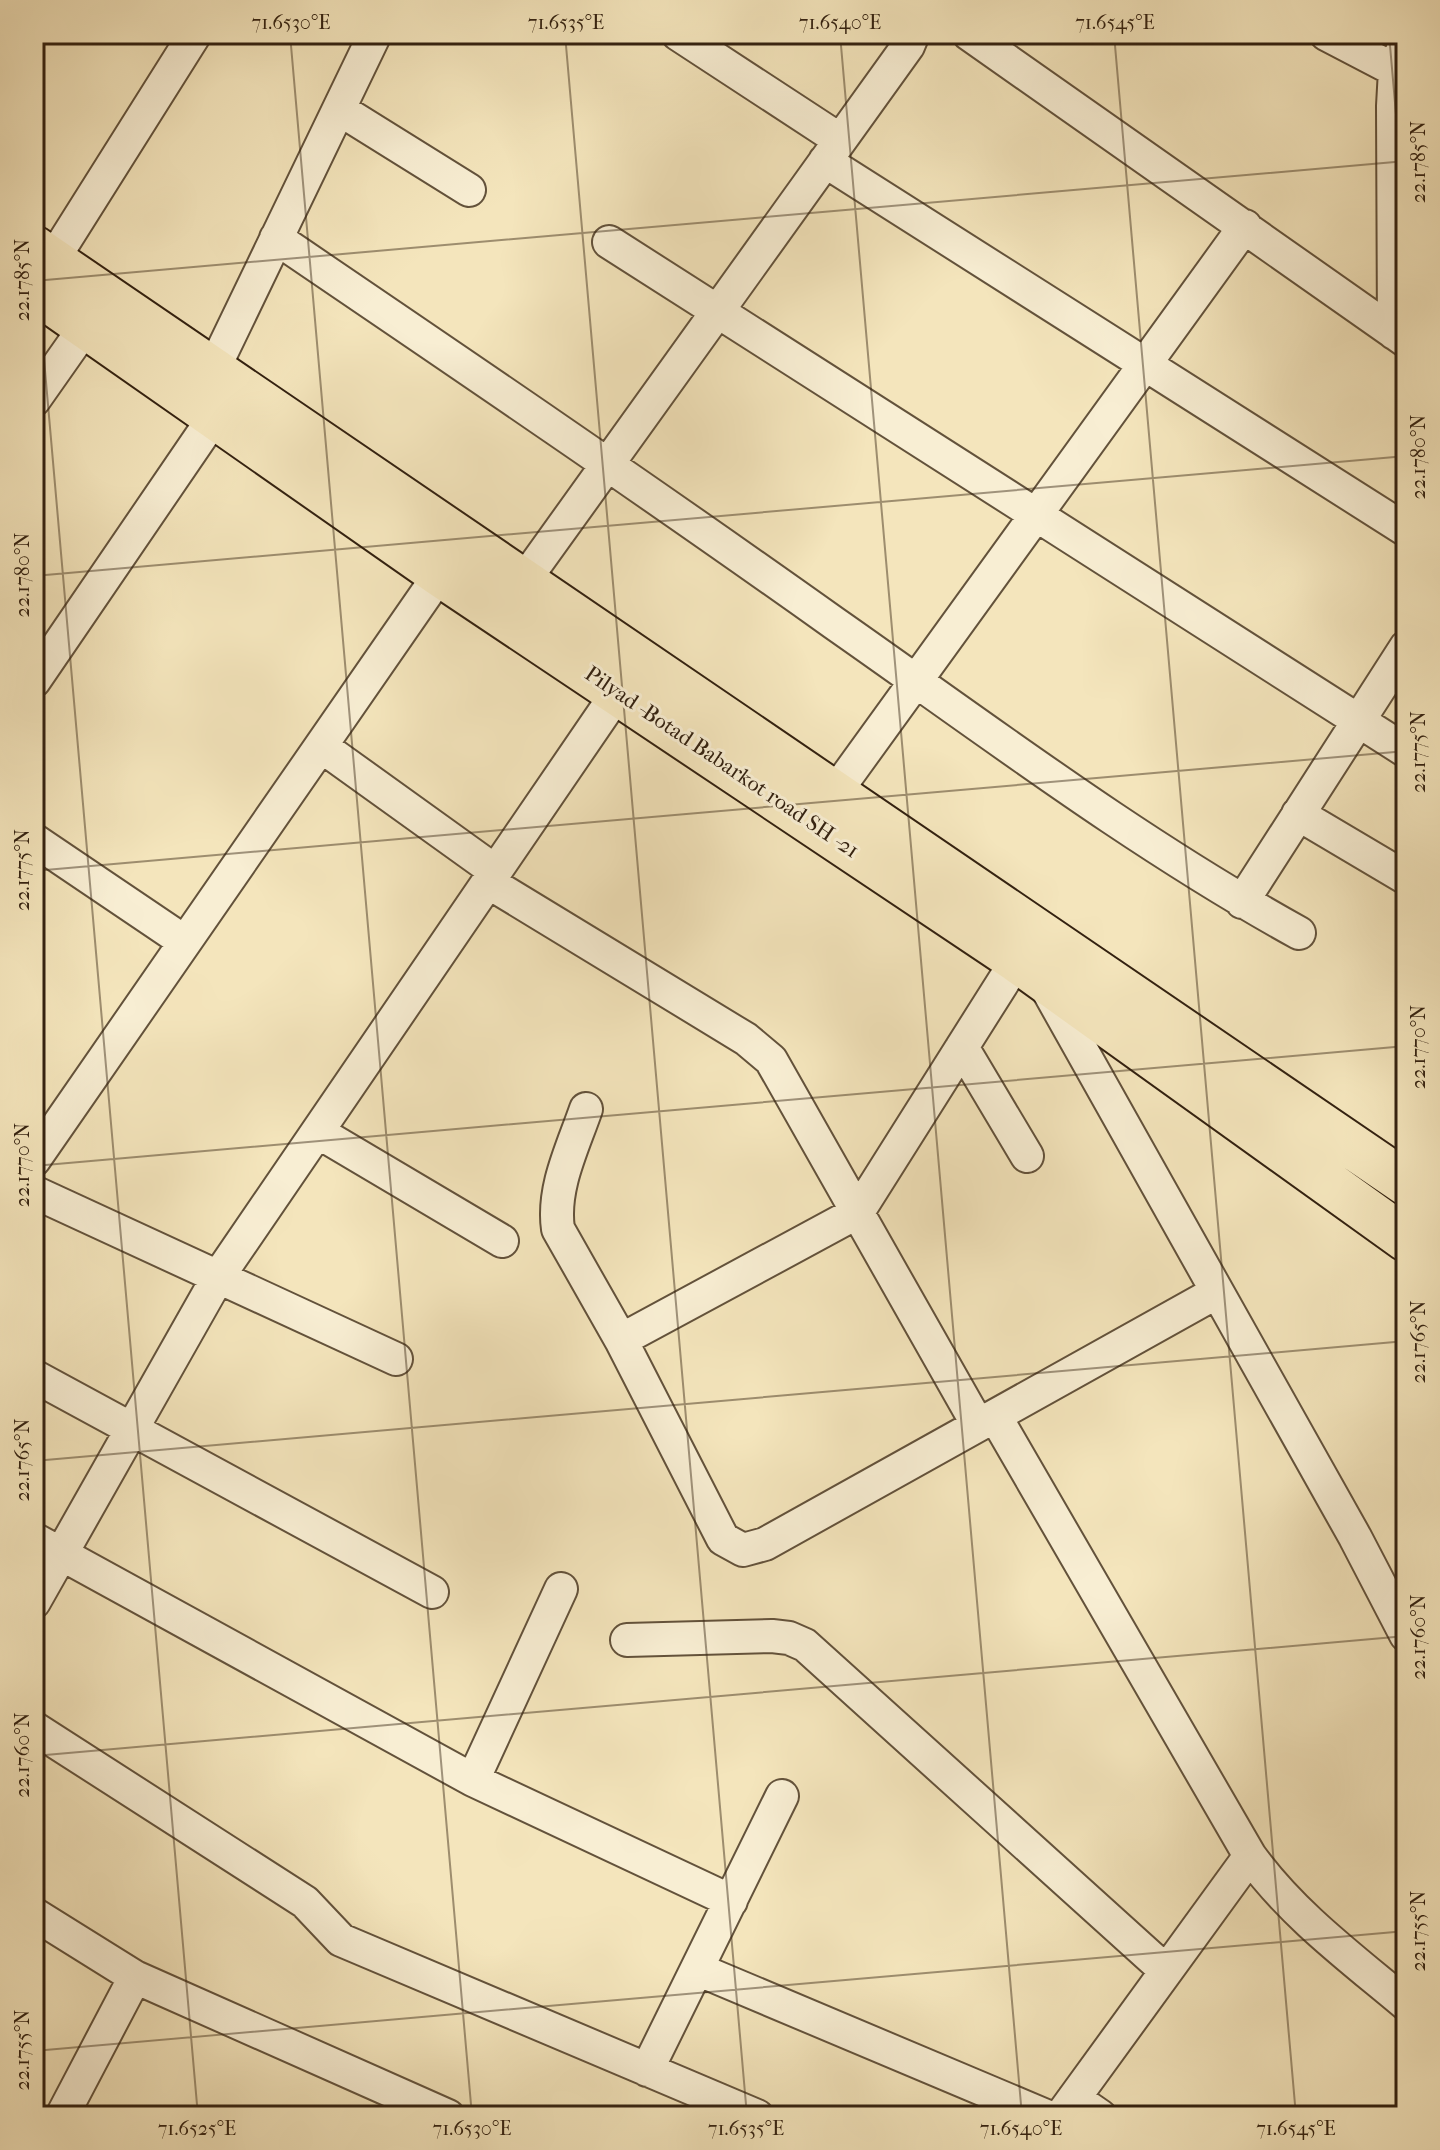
<svg xmlns="http://www.w3.org/2000/svg" width="1440" height="2150" font-family="'IM FELL French Canon',serif">
<rect width="100%" height="100%" fill="#f4e5bc"/>
<filter id="stains"><feTurbulence type="fractalNoise" baseFrequency=".0025" numOctaves="4"/><feColorMatrix values="0 0 0 0 .2 0 0 0 0 .09 0 0 0 0 .02 0 0 0 .5 -.17"/></filter>
<radialGradient id="worn" r=".72"><stop offset=".6" stop-color="#630" stop-opacity="0"/><stop offset="1" stop-color="#630" stop-opacity=".3"/></radialGradient>
<g fill="none" stroke-linecap="round" stroke-linejoin="round">
<defs>
<path id="minor" d="M 678,34 L 840,140
M 969,34 L 1406,341
M 1326,34 L 1395,70
M 339,109 L 469,190
M 825,161 L 1406,530
M 276,238 C 463,365 650,492 834,623 C 987,730 1136,843 1299,933
M 609,242 L 1406,751
M 52,261 L 195,34
M 1394,333 L 1393,106 L 1395,70 L 1406,41
M 213,370 L 375,34
M 34,400 L 86,326
M 523,582 L 908,46 L 913,34
M 34,681 L 215,416
M 321,746 L 495,871
M 834,794 L 1245,226
M 1298,814 L 1406,878
M 34,840 L 185,942
M 488,882 L 746,1039 L 771,1060 L 978,1425
M 1242,902 L 1406,647
M 1045,985 L 1355,1537 L 1406,1635
M 962,1047 L 1027,1156
M 586,1109 C 573,1147 552,1188 558,1229 L 621,1340 L 723,1539 L 743,1550 L 765,1544 L 1217,1292
M 318,1132 L 502,1241
M 34,1160 L 440,574
M 34,1192 L 396,1359
M 621,1340 L 858,1212 L 1017,960
M 34,1376 L 432,1592
M 995,1416 L 1250,1856 C 1293,1915 1350,1957 1406,2004
M 34,1539 L 473,1780 L 731,1901
M 34,1602 L 218,1277 L 618,692
M 627,1640 L 772,1636 L 789,1638 L 805,1645 L 1166,1971
M 34,1728 L 305,1902 L 341,1940 L 757,2116
M 473,1780 L 561,1589
M 34,1914 L 135,1977 L 448,2116
M 697,1969 L 1046,2116
M 647,2070 L 782,1796
M 1074,2098 L 1100,2116
M 62,2116 L 135,1977
M 1061,2116 L 1250,1856"/>
<path id="primary" d="M 34,248 L 1406,1183
M 34,290 L 440,574 L 1017,960 L 1406,1239"/>
</defs>
<use href="#minor" stroke="#63523b" stroke-width="36"/>
<use href="#primary" stroke="#332110" stroke-width="48"/>
<use href="#minor" stroke="#f8eed3" stroke-width="32"/>
<use href="#primary" stroke="#f4e5bc" stroke-width="44"/>
</g>
<path fill="none" stroke="#332110" stroke-width="2" stroke-opacity="0.45" d="M 290,34 L 472,2116M 565,34 L 747,2116M 840,34 L 1022,2116M 1114,34 L 1296,2116M 1389,34 L 1406,229M 34,245 L 198,2116M 34,281 L 1406,161M 34,576 L 1406,456M 34,871 L 1406,751M 34,1166 L 1406,1046M 34,1461 L 1406,1341M 34,1756 L 1406,1636M 34,2051 L 1406,1931"/>
<g text-anchor="middle" dominant-baseline="central" stroke-width="6" stroke-linejoin="round" paint-order="stroke">
<g font-size="22" fill="#332110" stroke="#f8eed3">
<text transform="translate(722 762) rotate(34)">Pilyad -Botad Babarkot road SH -21</text>
</g>
</g>
<rect width="1440" height="2150" fill="none" stroke="#f4e5bc" stroke-width="88"/>
<rect x="44" y="44" width="1352" height="2062" fill="none" stroke="#332110" stroke-width="3"/>
<g font-size="20" text-anchor="middle" fill="#332110">
<text x="291" y="29">71.6530°E</text>
<text x="566" y="29">71.6535°E</text>
<text x="840" y="29">71.6540°E</text>
<text x="1115" y="29">71.6545°E</text>
<text transform="translate(1418 162) rotate(-90)" y="7">22.1785°N</text>
<text transform="translate(22 280) rotate(-90)" y="7">22.1785°N</text>
<text transform="translate(1418 457) rotate(-90)" y="7">22.1780°N</text>
<text transform="translate(22 575) rotate(-90)" y="7">22.1780°N</text>
<text transform="translate(1418 752) rotate(-90)" y="7">22.1775°N</text>
<text transform="translate(22 870) rotate(-90)" y="7">22.1775°N</text>
<text transform="translate(1418 1047) rotate(-90)" y="7">22.1770°N</text>
<text transform="translate(22 1165) rotate(-90)" y="7">22.1770°N</text>
<text transform="translate(1418 1342) rotate(-90)" y="7">22.1765°N</text>
<text transform="translate(22 1460) rotate(-90)" y="7">22.1765°N</text>
<text transform="translate(1418 1637) rotate(-90)" y="7">22.1760°N</text>
<text transform="translate(22 1755) rotate(-90)" y="7">22.1760°N</text>
<text transform="translate(1418 1931) rotate(-90)" y="7">22.1755°N</text>
<text transform="translate(22 2050) rotate(-90)" y="7">22.1755°N</text>
<text x="197" y="2135">71.6525°E</text>
<text x="472" y="2135">71.6530°E</text>
<text x="746" y="2135">71.6535°E</text>
<text x="1021" y="2135">71.6540°E</text>
<text x="1296" y="2135">71.6545°E</text>
</g>
<rect width="100%" height="100%" filter="url(#stains)"/>
<rect width="100%" height="100%" fill="url(#worn)"/>
</svg>
